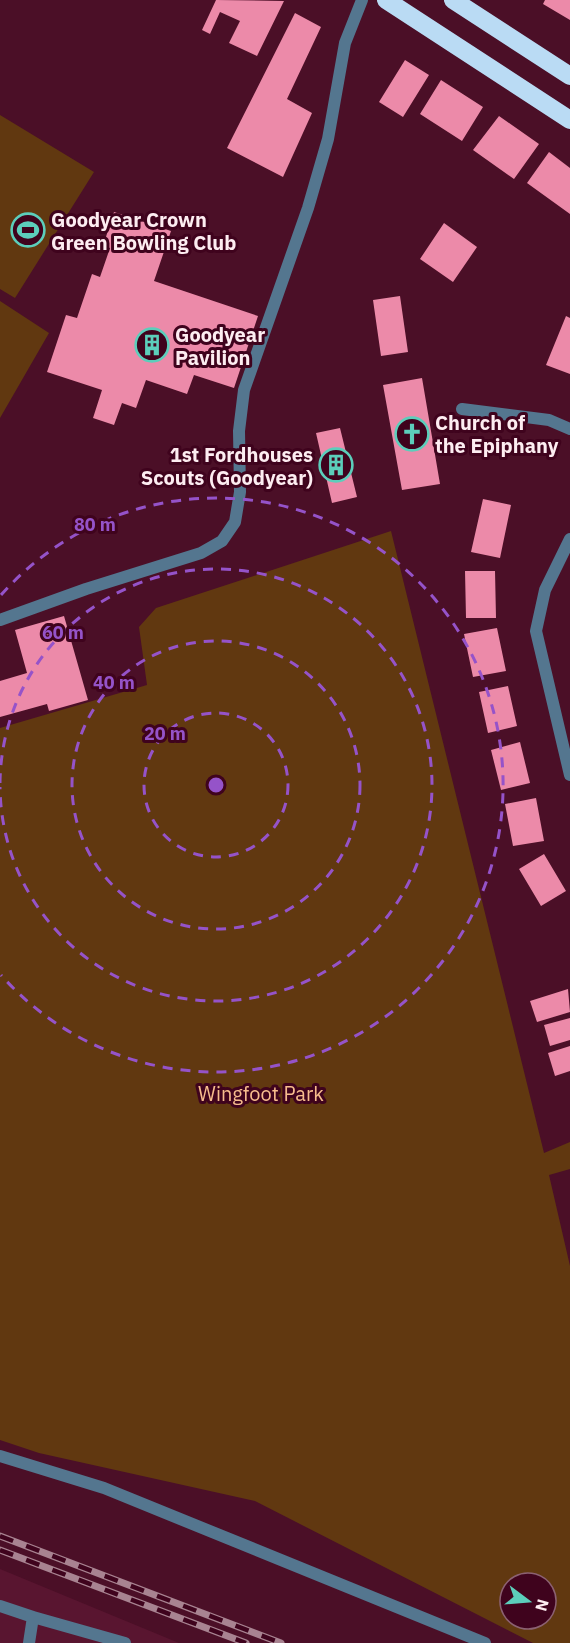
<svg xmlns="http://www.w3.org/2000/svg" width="570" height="1643" font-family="'IBM Plex Sans',sans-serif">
<rect width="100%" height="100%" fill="#4b0f27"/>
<path fill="#591530" d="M 0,1569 L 179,1643 L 0,1643 Z"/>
<path fill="#613810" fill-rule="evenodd" d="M 0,115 L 94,172 L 15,298 L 0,289 Z
M 0,301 L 49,333 L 0,418 Z
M 391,531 L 544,1153 L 570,1142 L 570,1169 L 549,1175 L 570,1266 L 570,1643 L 533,1643 L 255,1501 L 39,1453 L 0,1440 L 0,728 L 147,685 L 139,627 L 156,608 ZM 510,1583 L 546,1583 L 546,1619 L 510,1619 Z"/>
<path fill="#ec8aa9" d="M 216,0 L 284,1 L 257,56 L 229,43 L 240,21 L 220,12 L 210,34 L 202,30 Z
M 545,0 L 570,0 L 570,20 L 543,4 Z
M 295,13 L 321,27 L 287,99 L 312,113 L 283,177 L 227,148 Z
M 405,60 L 429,75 L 403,117 L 379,102 Z
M 441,80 L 483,107 L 462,141 L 420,114 Z
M 499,116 L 539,144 L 514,179 L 473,150 Z
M 549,152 L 570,168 L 570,214 L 527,183 Z
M 114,212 L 171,231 L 154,281 L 258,316 L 234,388 L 194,375 L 187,394 L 146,380 L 136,408 L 122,403 L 114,425 L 93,418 L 102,390 L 47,372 L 66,315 L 77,318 L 92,274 L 100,277 L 110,248 L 103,246 Z
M 444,223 L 477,247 L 453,282 L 420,259 Z
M 400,296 L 408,352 L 381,356 L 373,300 Z
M 566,316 L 570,318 L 570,374 L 546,365 Z
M 422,378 L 440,484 L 402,490 L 383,385 Z
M 340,428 L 357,497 L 332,503 L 316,433 Z
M 483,499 L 511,505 L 500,558 L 471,552 Z
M 465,571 L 495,571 L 496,618 L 466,618 Z
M 64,616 L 88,700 L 49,711 L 47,704 L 0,717 L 0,681 L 27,673 L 15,630 Z
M 497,628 L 506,671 L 473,677 L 464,634 Z
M 508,686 L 517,726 L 488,733 L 479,692 Z
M 520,742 L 530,783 L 501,790 L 491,750 Z
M 536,798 L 544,841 L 513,846 L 505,804 Z
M 544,854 L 566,891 L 541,906 L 519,869 Z
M 568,989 L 570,1012 L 537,1022 L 530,1001 Z
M 570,1018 L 570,1040 L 550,1046 L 544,1025 Z
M 570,1046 L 570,1071 L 555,1076 L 548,1053 Z"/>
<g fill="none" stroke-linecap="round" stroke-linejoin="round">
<path stroke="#54768f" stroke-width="12" d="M 0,620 L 86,589 L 201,553 L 222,541 L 235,522 L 240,492 L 239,431 L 244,390 L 308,208 L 328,139 L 345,43 L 362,0
M 0,1456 L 104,1488 L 485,1643
M 0,1606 L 33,1617 L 29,1643
M 33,1617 L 125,1643"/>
<path stroke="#54768f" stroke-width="12" d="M 462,409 L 549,420 L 570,429
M 570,539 L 545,590 L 536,631 L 570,775"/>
<path stroke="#badbf4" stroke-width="18" d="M 386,0 L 570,120
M 453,0 L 570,76"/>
<defs>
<path id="rail" d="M 0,1536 L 281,1643
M 0,1550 L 246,1643"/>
</defs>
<use href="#rail" stroke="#a88391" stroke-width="7"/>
<use href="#rail" stroke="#3f031d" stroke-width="4.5" stroke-dasharray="14" stroke-linecap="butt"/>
</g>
<g fill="none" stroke="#9553c9" stroke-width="3" stroke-dasharray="10 8">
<circle cx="216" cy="785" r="72"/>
<circle cx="216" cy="785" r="144"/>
<path d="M0 783A216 216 0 1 1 0 787"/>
<path d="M1 595A287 287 0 1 1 1 975"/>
</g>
<defs>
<symbol id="stadium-ring" viewBox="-11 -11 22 22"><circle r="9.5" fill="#3f031d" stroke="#5ccebb" stroke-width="1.5"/><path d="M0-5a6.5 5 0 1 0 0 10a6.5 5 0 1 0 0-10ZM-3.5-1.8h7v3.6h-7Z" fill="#5ccebb"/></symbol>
<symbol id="building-ring" viewBox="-11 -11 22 22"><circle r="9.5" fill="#3f031d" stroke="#5ccebb" stroke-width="1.5"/><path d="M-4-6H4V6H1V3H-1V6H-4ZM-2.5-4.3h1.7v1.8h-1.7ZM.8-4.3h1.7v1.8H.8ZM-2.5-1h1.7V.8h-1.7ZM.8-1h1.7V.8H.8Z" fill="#5ccebb"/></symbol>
<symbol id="church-ring" viewBox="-11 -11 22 22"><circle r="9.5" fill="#3f031d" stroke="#5ccebb" stroke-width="1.5"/><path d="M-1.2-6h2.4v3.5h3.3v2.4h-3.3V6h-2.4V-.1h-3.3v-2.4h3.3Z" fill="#5ccebb"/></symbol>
</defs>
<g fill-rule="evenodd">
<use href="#stadium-ring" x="9" y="211" width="38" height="38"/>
<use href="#building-ring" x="133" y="326" width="38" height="38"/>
<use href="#church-ring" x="393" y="415" width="38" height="38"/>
<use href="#building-ring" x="317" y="446" width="38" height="38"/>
</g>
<g text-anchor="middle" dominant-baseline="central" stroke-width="6" stroke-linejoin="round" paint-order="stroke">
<g font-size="20" font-weight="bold" fill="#fdedf1" stroke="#3f031d" text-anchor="start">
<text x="51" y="219">Goodyear Crown<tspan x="51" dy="23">Green Bowling Club</tspan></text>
<text x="175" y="334">Goodyear<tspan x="175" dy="23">Pavilion</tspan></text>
<text x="435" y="422">Church of<tspan x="435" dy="23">the Epiphany</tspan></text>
<text x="313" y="454" text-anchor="end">1st Fordhouses<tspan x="313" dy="23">Scouts (Goodyear)</tspan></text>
</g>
<g font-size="20" fill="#f7bd8d" stroke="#3f031d">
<text x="261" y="1093">Wingfoot Park</text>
</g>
</g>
<circle cx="216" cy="785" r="9" fill="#9553c9" stroke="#3f031d" stroke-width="3"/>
<g font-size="18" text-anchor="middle" font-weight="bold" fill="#9553c9" stroke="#3f031d" stroke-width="6" stroke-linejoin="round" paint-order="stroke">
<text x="95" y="531">80 m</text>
<text x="63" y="639">60 m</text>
<text x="114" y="689">40 m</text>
<text x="165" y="740">20 m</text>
</g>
<g transform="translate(528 1601) rotate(106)"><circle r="28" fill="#3f031d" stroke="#8b6172" stroke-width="1.5"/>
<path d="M0-4.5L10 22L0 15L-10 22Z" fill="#5ccebb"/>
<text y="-9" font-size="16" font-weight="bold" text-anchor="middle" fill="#fdedf1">N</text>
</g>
</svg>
